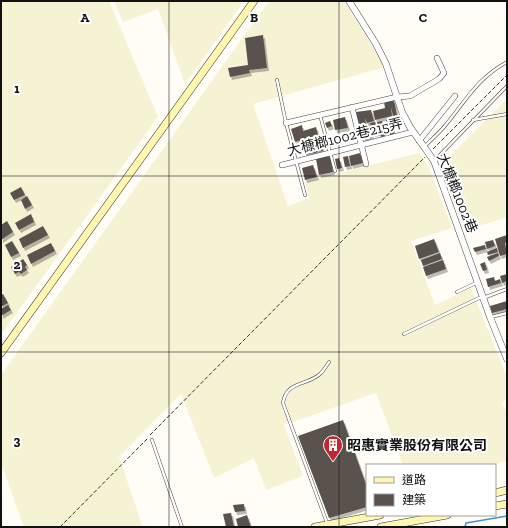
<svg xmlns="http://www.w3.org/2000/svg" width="508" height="528" font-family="'Zilla Slab','Noto Sans TC',serif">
<defs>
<filter id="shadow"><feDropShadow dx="2" dy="3" stdDeviation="0" flood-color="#0004"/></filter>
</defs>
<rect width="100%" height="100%" fill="#fffdf5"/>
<path fill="#f6f3d4" d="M 1,1 L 109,1 L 158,117 L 3,332 L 1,329 Z
M 114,1 L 244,1 L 185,84 L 158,9 L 123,22 Z
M 269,1 L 344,1 L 385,67 L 253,104 L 288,206 L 309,198 L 305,182 L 419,153 L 429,168 L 452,228 L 411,241 L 435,305 L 471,288 L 507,377 L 507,400 L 502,402 L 507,414 L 507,461 L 490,465 L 403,465 L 376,393 L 284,425 L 303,476 L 266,490 L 254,458 L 214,478 L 181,394 L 119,457 L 143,527 L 24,527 L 1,463 L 1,375 Z
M 507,99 L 507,217 L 473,228 L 444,162 Z"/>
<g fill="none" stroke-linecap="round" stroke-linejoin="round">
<path stroke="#3f96cf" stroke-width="1.5" d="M 465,527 L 466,523 L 507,516"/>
</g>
<path fill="#5a524d" filter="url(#shadow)" d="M 263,35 L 267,68 L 249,70 L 250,73 L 230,77 L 228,68 L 248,65 L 245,38 Z
M 394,100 L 397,115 L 393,116 L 391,107 L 392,116 L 375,120 L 373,111 L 385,108 L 384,102 Z
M 371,110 L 374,121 L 367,123 L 365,118 L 366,124 L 359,125 L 356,112 Z
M 345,117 L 348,128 L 335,130 L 333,120 Z
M 391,119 L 394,134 L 390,135 L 386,120 Z
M 330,121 L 332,126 L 327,128 L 325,123 Z
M 382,121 L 386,136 L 381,137 L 377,122 Z
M 375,122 L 378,133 L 373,134 L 370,123 Z
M 369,124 L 372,136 L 363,139 L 360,127 Z
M 302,125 L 303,131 L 316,127 L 318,135 L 295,142 L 291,129 Z
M 319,136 L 323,151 L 306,155 L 302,140 Z
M 360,153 L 363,163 L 351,166 L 349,156 Z
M 330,156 L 333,172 L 319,175 L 316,159 Z
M 348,156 L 350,166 L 345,167 L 343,157 Z
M 339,158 L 342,168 L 337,169 L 335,159 Z
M 313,165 L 317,177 L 305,180 L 302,168 Z
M 21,187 L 25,195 L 14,200 L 10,193 Z
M 27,196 L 32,205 L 25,209 L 21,200 Z
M 31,214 L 34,222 L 19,230 L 15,223 Z
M 7,221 L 13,232 L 1,240 L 1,225 Z
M 43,226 L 48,235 L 23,248 L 19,239 Z
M 507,235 L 507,242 L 505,243 L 507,254 L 500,256 L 495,239 Z
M 434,239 L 439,252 L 419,259 L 415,246 Z
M 493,240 L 495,246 L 487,249 L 485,242 Z
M 12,241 L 19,253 L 11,257 L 5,245 Z
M 51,243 L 55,251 L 31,264 L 27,255 Z
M 485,245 L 486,249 L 475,252 L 473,248 Z
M 497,248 L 498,252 L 488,255 L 487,252 Z
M 440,253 L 442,259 L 423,266 L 421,260 Z
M 498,253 L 499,256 L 489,261 L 487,257 Z
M 23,259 L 27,265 L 25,267 L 27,270 L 21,274 L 19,272 L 15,274 L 11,267 Z
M 443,260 L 446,269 L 426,276 L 423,267 Z
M 485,262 L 487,270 L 483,271 L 480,264 Z
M 507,274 L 507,281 L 502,283 L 500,276 Z
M 494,277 L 495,281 L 500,279 L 501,283 L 488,287 L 486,279 Z
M 3,294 L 8,303 L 1,307 L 1,295 Z
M 507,301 L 507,309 L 492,313 L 490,306 Z
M 8,305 L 11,310 L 1,316 L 1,309 Z
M 343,420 L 367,487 L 367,507 L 329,518 L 298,436 Z
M 244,504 L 245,511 L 235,512 L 233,505 Z
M 231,513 L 234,527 L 226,527 L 223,514 Z
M 247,515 L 251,527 L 238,527 L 236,519 Z"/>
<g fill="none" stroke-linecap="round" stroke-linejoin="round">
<defs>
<path id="service" d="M 277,80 L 286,123 L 305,195
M 320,115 L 335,171
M 473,120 L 507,114
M 424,147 C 431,140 438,134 444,127 C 466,101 476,79 507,62
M 434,161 L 507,86
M 457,292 L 476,283
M 491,317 L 507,313
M 404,334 L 479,298 L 483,298 L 507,289
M 152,440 L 182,527
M 327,523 L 283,403 C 286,380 309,386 321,373 C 324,370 327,365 329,362"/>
<path id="minor" d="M 352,107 L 366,164
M 286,123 L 397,97 L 410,96 L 439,79 L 444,73 L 437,58
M 419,141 L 455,96
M 282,165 L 413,132"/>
<path id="tertiary" d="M 349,1 L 376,44 L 386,64 L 402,112 L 410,127 L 434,161 L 490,317 L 507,359"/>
<path id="secondary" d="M 1,353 L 254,1
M 495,493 L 507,490
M 495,506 L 507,504
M 315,527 L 380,515
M 381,527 L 447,515"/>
</defs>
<use href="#service" stroke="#444" stroke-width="3.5"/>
<use href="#minor" stroke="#444" stroke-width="6"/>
<use href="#tertiary" stroke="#444" stroke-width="7"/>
<use href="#secondary" stroke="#333" stroke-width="8"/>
<path stroke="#333" stroke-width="1" stroke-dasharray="4 2" stroke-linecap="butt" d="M 433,149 L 507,75
M 150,435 L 425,157
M 60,527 L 148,438"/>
<use href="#service" stroke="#fff" stroke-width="2.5"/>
<use href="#minor" stroke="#fff" stroke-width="5"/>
<use href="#tertiary" stroke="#fff" stroke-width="6"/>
<use href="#secondary" stroke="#fff6b0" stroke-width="7"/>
</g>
<path fill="none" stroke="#111" stroke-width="1" stroke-opacity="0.55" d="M 169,1 L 169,527M 339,1 L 339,527M 1,176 L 507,176M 1,352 L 507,352"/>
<defs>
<symbol id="building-pin" viewBox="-11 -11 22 30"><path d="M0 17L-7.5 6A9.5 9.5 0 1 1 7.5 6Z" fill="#c4262e" stroke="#fff"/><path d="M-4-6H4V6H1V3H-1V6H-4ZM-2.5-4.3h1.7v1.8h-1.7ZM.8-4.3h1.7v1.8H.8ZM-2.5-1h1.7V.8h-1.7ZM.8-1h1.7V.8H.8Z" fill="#fff"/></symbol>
</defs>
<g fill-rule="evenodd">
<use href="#building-pin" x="322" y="434" width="22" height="30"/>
</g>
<g text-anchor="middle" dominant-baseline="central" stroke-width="4" stroke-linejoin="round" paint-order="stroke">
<g font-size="14" fill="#111" stroke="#fff">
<text transform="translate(345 137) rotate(-14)">大槺榔1002巷215弄</text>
<text transform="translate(457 193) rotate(68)">大槺榔1002巷</text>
</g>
<g font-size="14" font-weight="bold" fill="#111" stroke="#fff" text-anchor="start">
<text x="347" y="445">昭惠實業股份有限公司</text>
</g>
</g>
<g font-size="13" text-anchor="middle" font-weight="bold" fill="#111" stroke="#fff" stroke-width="4" stroke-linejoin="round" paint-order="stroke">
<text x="85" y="22">A</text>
<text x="254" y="22">B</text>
<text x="423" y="22">C</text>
<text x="17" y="93">1</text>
<text x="17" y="269">2</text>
<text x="17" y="445">3</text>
</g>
<rect width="508" height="528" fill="none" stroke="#111111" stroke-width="4"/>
<rect x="366" y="464" width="130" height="52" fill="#ffffff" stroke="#a0a0a0"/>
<rect x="374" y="477" width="20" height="6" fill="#fff6b0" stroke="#a0a0a0"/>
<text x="402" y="484" font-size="12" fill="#111111">道路</text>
<rect x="374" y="494" width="20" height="12" fill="#5a524d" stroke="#a0a0a0"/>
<text x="402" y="504" font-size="12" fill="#111111">建築</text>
</svg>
